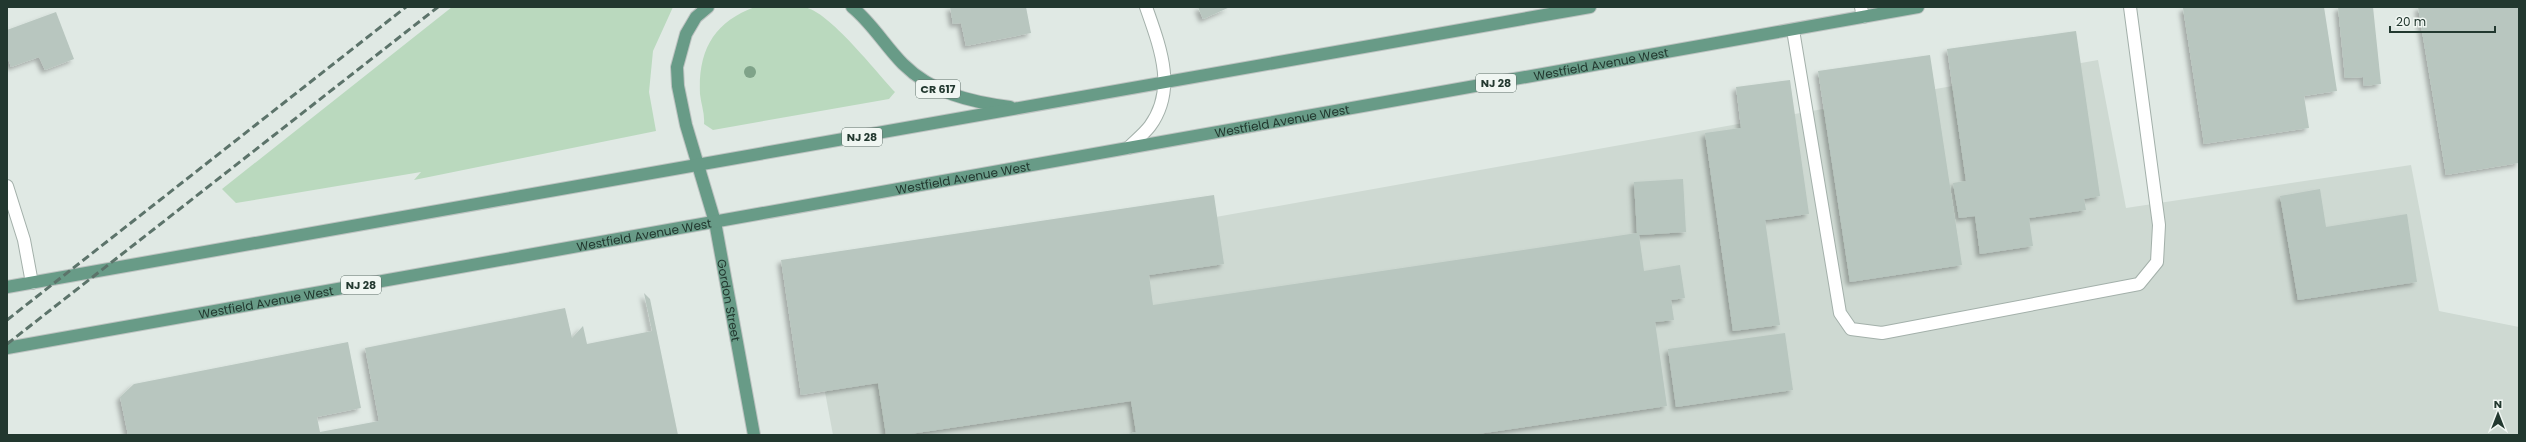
<svg xmlns="http://www.w3.org/2000/svg" width="2526" height="442" font-family="Poppins,sans-serif">
<defs>
<filter id="shadow"><feDropShadow dx="-3.5" dy="3.5" stdDeviation="2" flood-color="#0004"/></filter>
</defs>
<rect width="100%" height="100%" fill="#e0e9e4"/>
<path fill="#ced9d2" d="M 2098,60 L 2126,208 L 2411,165 L 2439,311 L 2519,327 L 2519,435 L 833,435 L 806,290 Z"/>
<path fill="#bad9be" d="M 452,7 L 673,7 L 653,51 L 649,92 L 656,131 L 414,180 L 421,172 L 236,203 L 222,189 Z
M 755,7 C 771,7 788,5 804,7 C 829,11 876,72 895,92 L 889,99 L 713,130 L 704,124 C 705,114 701,104 700,94 C 698,50 714,22 755,7 Z"/>
<path fill="#b8c6bf" filter="url(#shadow)" d="M 950,7 L 1026,7 L 1031,33 L 966,46 L 961,23 L 953,24 Z
M 1198,7 L 1230,7 L 1203,19 Z
M 2189,7 L 2324,7 L 2337,91 L 2304,96 L 2309,128 L 2204,144 L 2183,8 Z
M 2338,7 L 2373,7 L 2381,84 L 2364,86 L 2363,77 L 2345,78 Z
M 2418,7 L 2519,7 L 2519,163 L 2446,175 Z
M 56,12 L 74,59 L 45,70 L 39,57 L 11,67 L 7,56 L 7,30 Z
M 2076,31 L 2100,196 L 2084,199 L 2086,210 L 2029,218 L 2033,246 L 1980,254 L 1975,216 L 1959,218 L 1953,183 L 1966,181 L 1947,49 Z
M 1930,55 L 1962,265 L 1850,282 L 1818,71 Z
M 1790,80 L 1809,214 L 1765,220 L 1780,325 L 1733,331 L 1705,133 L 1741,128 L 1736,87 Z
M 1683,179 L 1686,232 L 1639,235 L 1644,271 L 1680,265 L 1685,298 L 1671,300 L 1674,320 L 1655,322 L 1667,406 L 1471,435 L 1124,435 L 1136,432 L 1131,401 L 903,435 L 886,435 L 878,383 L 801,395 L 781,260 L 1214,195 L 1224,264 L 1149,275 L 1153,305 L 1637,233 L 1634,182 Z
M 2320,189 L 2326,227 L 2407,214 L 2417,282 L 2298,300 L 2280,196 Z
M 644,293 L 650,299 L 678,435 L 128,435 L 120,397 L 134,384 L 348,342 L 361,408 L 317,417 L 320,432 L 379,421 L 365,348 L 565,308 L 572,338 L 583,326 L 587,344 L 652,331 Z
M 1785,333 L 1793,390 L 1676,407 L 1668,349 Z"/>
<g fill="none" stroke-linecap="round" stroke-linejoin="round">
<defs>
<path id="minor" d="M 1861,7 L 1863,17
M 1793,30 L 1840,313 L 1851,329 L 1882,333 L 2139,284 L 2157,262 L 2159,225 L 2130,7
M 1128,148 C 1135,141 1144,134 1150,126 C 1177,89 1160,47 1146,7
M 7,186 L 24,240 L 32,283"/>
<g id="major">
<path id="s1" d="M 708,7 L 696,17 L 686,34 L 677,67 L 678,86 L 686,125 L 715,222 L 754,435"/>
<path d="M 852,7 C 872,23 885,46 903,64 C 932,93 971,102 1010,107"/>
<path d="M 7,287 L 1590,7"/>
<path id="s2" d="M 7,348 L 1918,7"/>
</g>
</defs>
<use href="#minor" stroke="#a3b0aa" stroke-width="14"/>
<use href="#major" stroke="#bdc3c1" stroke-width="14"/>
<use href="#minor" stroke="#fff" stroke-width="12"/>
<use href="#major" stroke="#689b87" stroke-width="12"/>
<path stroke="#5c736a" stroke-width="3" stroke-dasharray="8 4" stroke-linecap="butt" d="M 7,320 L 406,7
M 7,344 L 438,7"/>
</g>
<circle fill="#7fa389" cx="750" cy="72" r="6"/>
<g text-anchor="middle" dominant-baseline="central" stroke-width="3.5" stroke-linejoin="round" paint-order="stroke">
<g fill="#f0f6f2" stroke="#60716a" stroke-width="1">
<rect x="1476" y="74" width="40" height="18" rx="3"/>
<rect x="916" y="80" width="44" height="18" rx="3"/>
<rect x="842" y="128" width="40" height="18" rx="3"/>
<rect x="341" y="276" width="40" height="18" rx="3"/>
</g>
<g font-size="11" font-weight="bold" fill="#22382f">
<text x="1496" y="83">NJ 28</text>
<text x="938" y="89">CR 617</text>
<text x="862" y="137">NJ 28</text>
<text x="361" y="285">NJ 28</text>
</g>
<g font-size="12" fill="#22382f" stroke="#f0f6f2">
<text stroke="none"><textPath href="#s2" startOffset="1619">Westfield Avenue West</textPath></text>
<text stroke="none"><textPath href="#s2" startOffset="1295">Westfield Avenue West</textPath></text>
<text stroke="none"><textPath href="#s2" startOffset="971">Westfield Avenue West</textPath></text>
<text stroke="none"><textPath href="#s2" startOffset="647">Westfield Avenue West</textPath></text>
<text stroke="none"><textPath href="#s1" startOffset="309">Gordon Street</textPath></text>
<text stroke="none"><textPath href="#s2" startOffset="263">Westfield Avenue West</textPath></text>
</g>
</g>
<rect width="2526" height="442" fill="none" stroke="#22382f" stroke-width="16"/>
<g transform="translate(2498 414)" stroke="#f0f6f2" stroke-width="3" paint-order="stroke">
<path d="M0-3L7 15L0 10L-7 15Z" fill="#22382f"/>
<text y="-6" font-size="11" font-weight="bold" text-anchor="middle" fill="#22382f">N</text>
</g>
<path d="M2390 26v6h105v-6" fill="none" stroke="#22382f" stroke-width="2"/>
<text x="2396" y="26" font-size="12" fill="#22382f" stroke="#f0f6f2" stroke-width="3" paint-order="stroke">20 m</text>
</svg>
